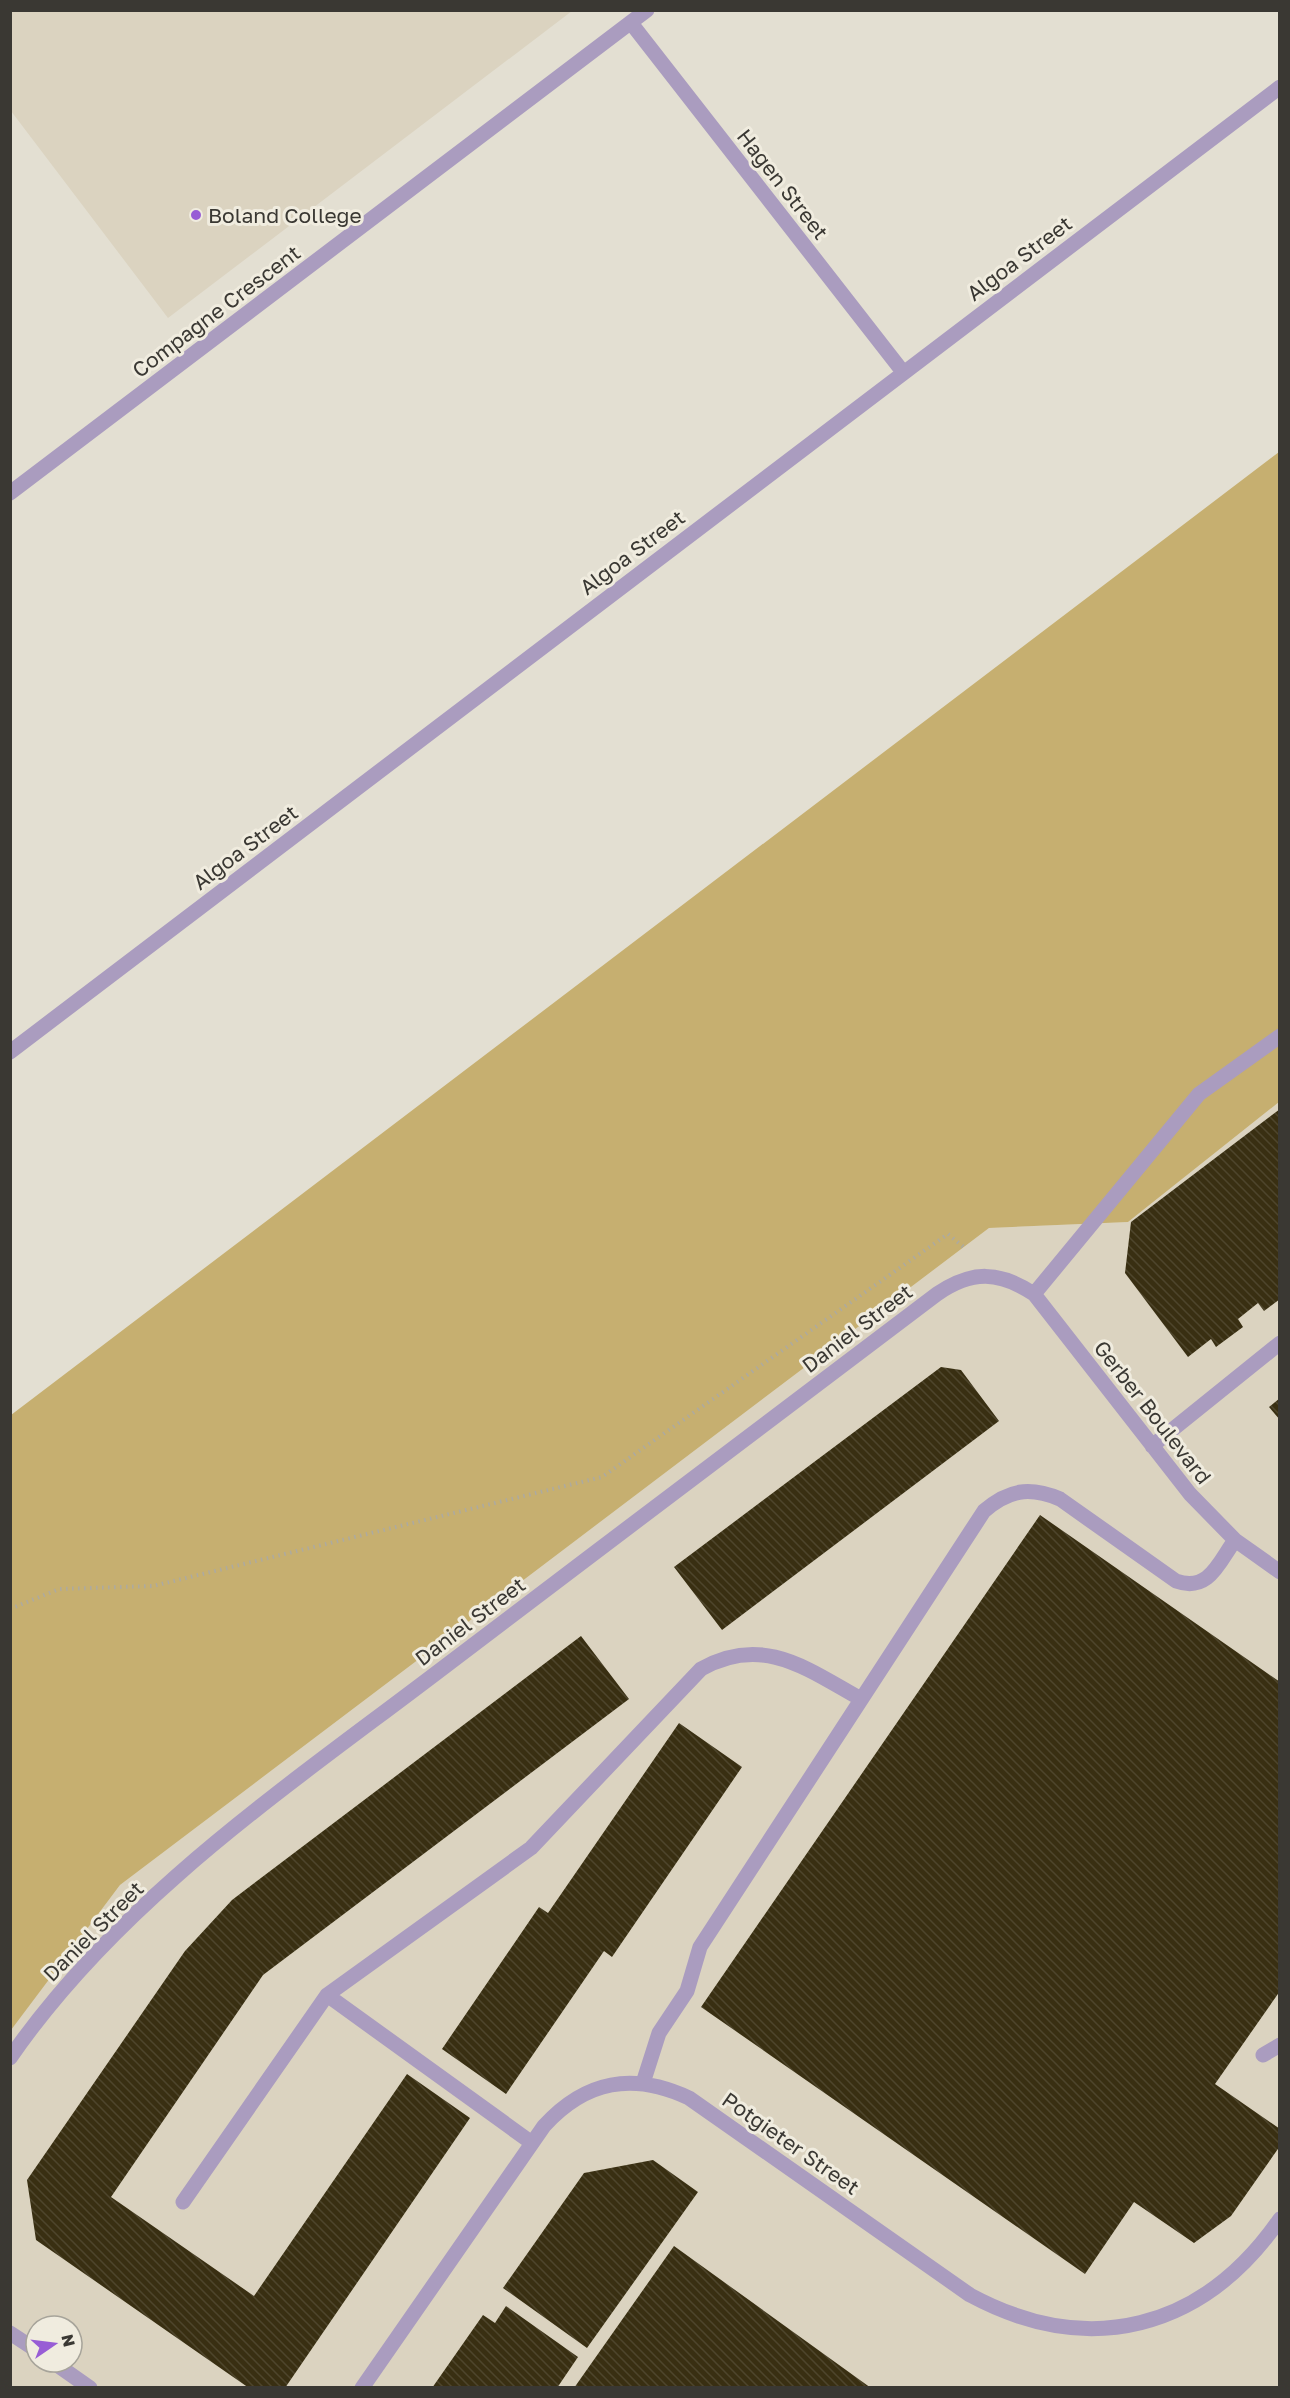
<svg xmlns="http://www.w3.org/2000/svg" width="1290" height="2398" font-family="'Golos Text',sans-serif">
<defs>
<pattern id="building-back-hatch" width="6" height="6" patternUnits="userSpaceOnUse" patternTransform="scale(1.5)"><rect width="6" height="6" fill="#392f12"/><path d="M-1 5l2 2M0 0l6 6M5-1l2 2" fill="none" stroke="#4e452c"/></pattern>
</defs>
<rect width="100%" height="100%" fill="#e3dfd2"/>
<path fill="#dbd3c0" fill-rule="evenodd" d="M 11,10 L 572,10 L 572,11 L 168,318 L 11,111 Z
M 1279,1102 L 1279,2387 L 11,2387 L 10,2030 L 120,1885 L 989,1228 L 1128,1222 ZM 36,2326 L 72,2326 L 72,2362 L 36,2362 Z"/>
<path fill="#c6af70" d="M 1279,452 L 1279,1102 L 1128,1222 L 989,1228 L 120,1885 L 11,2030 L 11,1415 Z"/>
<path fill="url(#building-back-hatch)" d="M 1280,1109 L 1280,1299 L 1264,1311 L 1258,1303 L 1238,1319 L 1243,1327 L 1216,1347 L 1211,1339 L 1188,1357 L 1125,1273 L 1131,1222 Z
M 941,1367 L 961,1370 L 999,1421 L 722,1630 L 674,1567 Z
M 1280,1398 L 1280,1420 L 1269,1407 Z
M 1040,1515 L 1280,1682 L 1280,1991 L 1215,2084 L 1280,2129 L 1280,2146 L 1231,2216 L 1194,2243 L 1134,2202 L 1085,2274 L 701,2007 Z
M 581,1636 L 629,1699 L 263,1975 L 111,2197 L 254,2296 L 407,2074 L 470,2118 L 285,2388 L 249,2388 L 36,2240 L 27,2180 L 185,1951 L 232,1900 Z
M 679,1723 L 742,1767 L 612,1957 L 604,1951 L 506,2094 L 442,2049 L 539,1907 L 548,1913 Z
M 653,2160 L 698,2192 L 587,2348 L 503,2288 L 584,2173 Z
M 674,2246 L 871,2388 L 574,2388 Z
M 506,2306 L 578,2357 L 557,2388 L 432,2388 L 483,2315 L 495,2323 Z"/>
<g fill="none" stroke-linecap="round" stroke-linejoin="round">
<path stroke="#adaaa0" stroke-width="4" stroke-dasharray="1.5 4.5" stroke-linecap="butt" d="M 10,1609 L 59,1589 L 153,1586 L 602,1477 L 948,1234 L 966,1249"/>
<path stroke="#aa9cbf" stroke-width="15" d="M 631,23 L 903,372
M 10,493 L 647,10
M 10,1052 L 1280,87
M 1034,1294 L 1199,1094 L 1280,1036
M 1152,1446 L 1280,1343
M 327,1995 L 532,2143
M 1263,2055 L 1280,2045
M 10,2058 C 118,1901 285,1788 435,1674 C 602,1547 769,1421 937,1294 C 972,1270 999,1271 1034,1294 L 1190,1494 L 1235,1540 L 1280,1572
M 643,2083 L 659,2033 L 687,1991 L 700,1947 L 984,1511 C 1008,1490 1029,1486 1060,1499 L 1176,1581 C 1209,1593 1219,1562 1235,1540
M 183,2202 L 327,1995 L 531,1848 L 701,1669 C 763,1634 807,1669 861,1699
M 10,2333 L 36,2350
M 53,2362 L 90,2388
M 362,2388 L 544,2126 C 586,2080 633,2072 689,2098 L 970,2295 C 1089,2359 1203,2330 1280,2219"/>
</g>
<circle fill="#985dd5" stroke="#f0ecdf" stroke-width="2" cx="196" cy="215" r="6"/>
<g text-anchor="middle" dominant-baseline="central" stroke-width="6" stroke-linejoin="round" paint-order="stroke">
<g font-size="21" fill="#3a3833" stroke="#f0ecdf">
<text transform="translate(783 184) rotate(52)">Hagen Street</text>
<text transform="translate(1019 258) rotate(-37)">Algoa Street</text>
<text transform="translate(216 311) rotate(-37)">Compagne Crescent</text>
<text transform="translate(632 552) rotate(-37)">Algoa Street</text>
<text transform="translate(245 847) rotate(-37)">Algoa Street</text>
<text transform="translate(857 1328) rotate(-37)">Daniel Street</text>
<text transform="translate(1153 1412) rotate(52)">Gerber Boulevard</text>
<text transform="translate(470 1621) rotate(-37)">Daniel Street</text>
<text transform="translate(93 1931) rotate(-45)">Daniel Street</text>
<text transform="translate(791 2143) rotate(35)">Potgieter Street</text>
</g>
<g font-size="21" fill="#3a3833" stroke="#f0ecdf" text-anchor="start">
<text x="208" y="215">Boland College</text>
</g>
</g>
<rect width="1290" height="2398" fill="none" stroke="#3a3833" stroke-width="24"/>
<g transform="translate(54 2344) rotate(76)"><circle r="28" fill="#f0ecdf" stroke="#a7a49a" stroke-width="1.5"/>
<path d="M0-4.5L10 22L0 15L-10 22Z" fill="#985dd5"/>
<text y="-9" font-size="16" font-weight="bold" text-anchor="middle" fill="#3a3833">N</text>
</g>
</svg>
